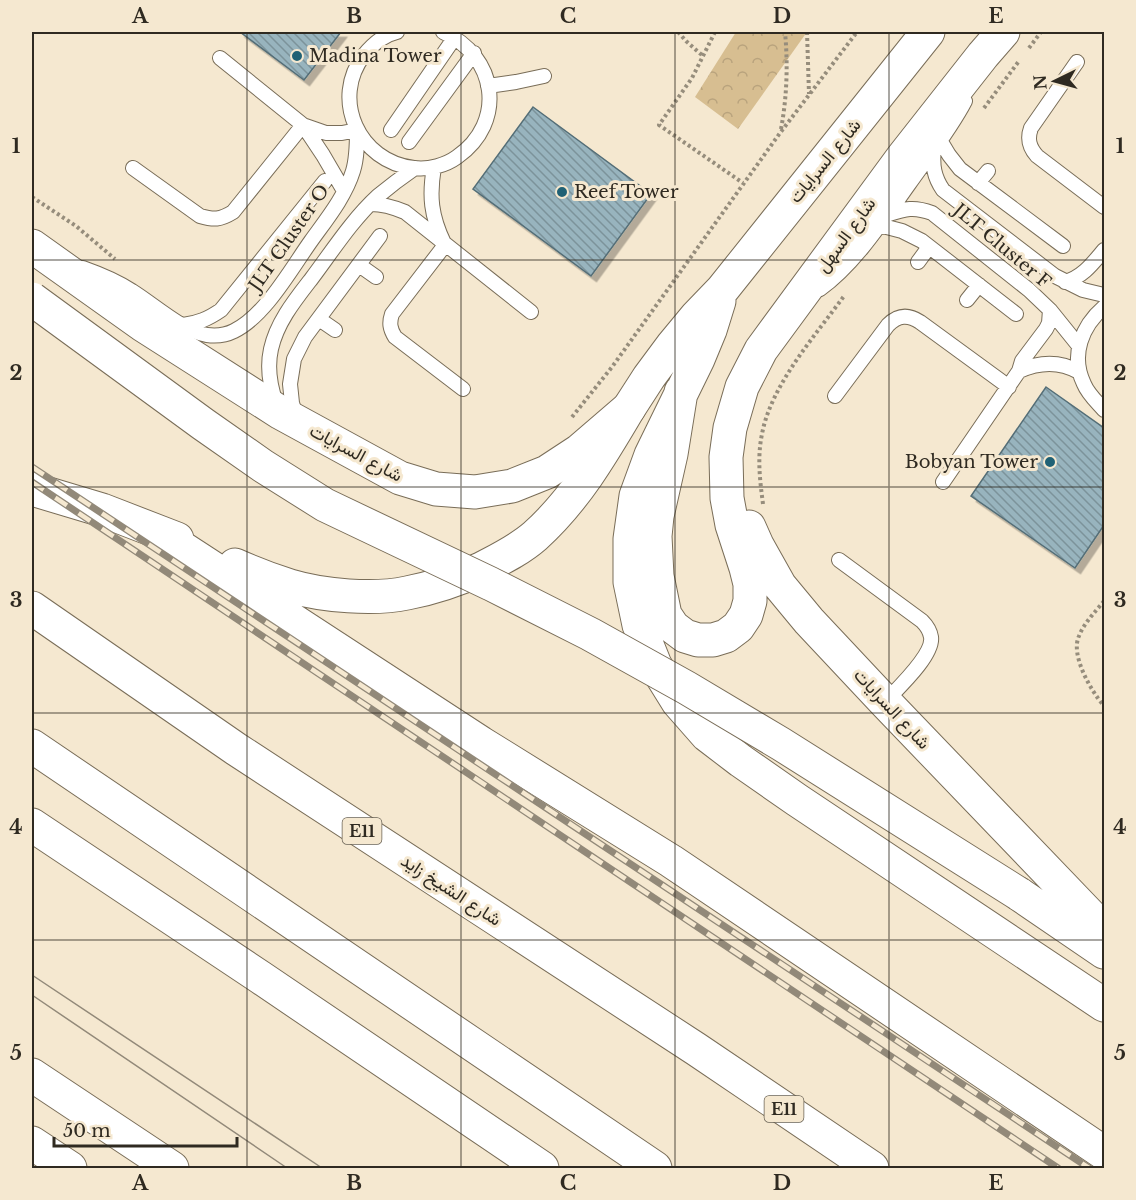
<svg xmlns="http://www.w3.org/2000/svg" width="1136" height="1200" font-family="'Libre Baskerville',Vazirmatn,serif">
<defs>
<pattern id="forest-crowns" width="20" height="18" patternUnits="userSpaceOnUse" patternTransform="scale(1.5)"><rect width="20" height="18" fill="#d7be91"/><path d="M2 6a3 3 0 1 1 6 0M12 15a3 3 0 1 1 6 0" fill="none" stroke="#b9a37d"/></pattern>
<pattern id="building-back-hatch" width="6" height="6" patternUnits="userSpaceOnUse" patternTransform="scale(1.5)"><rect width="6" height="6" fill="#98b4be"/><path d="M-1 5l2 2M0 0l6 6M5-1l2 2" fill="none" stroke="#7c939a"/></pattern>
<filter id="shadow"><feDropShadow dx="5.5" dy="5.5" stdDeviation="0" flood-color="#0004"/></filter>
</defs>
<rect width="100%" height="100%" fill="#f5e8d0"/>
<path fill="url(#forest-crowns)" d="M 736,32 L 807,32 L 738,129 L 695,97 Z"/>
<path fill="url(#building-back-hatch)" stroke="#546e77" stroke-width="1.5" filter="url(#shadow)" d="M 240,32 L 341,32 L 304,80 Z
M 533,107 L 651,194 L 591,276 L 473,189 Z
M 1046,387 L 1104,428 L 1104,525 L 1075,568 L 971,496 Z"/>
<g fill="none" stroke-linecap="round" stroke-linejoin="round">
<defs>
<path id="lane" d="M 397,32 C 383,35 372,45 364,55 C 330,99 359,162 414,168 C 429,170 446,165 457,157 C 507,122 497,56 443,32
M 1077,62 L 1031,128 C 1027,139 1029,147 1037,156 L 1104,207
M 488,86 L 516,82 L 544,76
M 303,125 L 323,155 L 344,191
M 391,130 L 455,37
M 940,140 L 949,155 L 960,169 L 1063,246
M 409,142 L 474,53
M 934,149 C 932,165 934,177 943,190 L 1055,276 L 1083,290 L 1104,295
M 434,167 C 429,196 431,216 444,243
M 133,168 L 200,216 C 214,220 220,220 233,212 L 303,125
M 978,183 L 988,171
M 371,204 C 383,204 393,207 405,212 L 531,312
M 886,215 C 905,209 913,206 932,213 L 1029,290 L 1050,310 L 1079,346
M 879,225 L 902,231 L 922,241 L 1016,314
M 445,245 L 392,314 C 389,323 390,329 395,337 L 463,389
M 918,262 L 929,247
M 359,265 L 376,277
M 83,268 C 100,274 117,281 132,291 C 153,304 184,332 207,335 C 215,336 226,335 234,331 C 265,316 291,269 311,241 C 326,220 345,197 353,171 C 357,158 357,144 357,130 L 342,133 L 326,133 L 303,125 L 220,58
M 1065,282 C 1083,277 1093,263 1104,250
M 820,289 C 855,264 884,219 909,184 C 928,157 950,130 965,101
M 967,300 L 979,285
M 1104,307 C 1082,326 1070,355 1084,384 C 1088,394 1097,402 1104,410
M 319,319 L 335,330
M 183,325 C 198,323 208,319 221,310 L 325,181
M 1019,371 C 1039,362 1060,361 1079,372
M 835,396 L 888,325 C 898,315 908,314 920,322 L 1009,387
M 276,403 C 270,386 267,367 271,349 C 277,322 295,300 312,278 C 333,250 352,220 378,196 C 390,186 402,177 415,168
M 296,417 L 292,403 L 290,384 L 294,359 L 305,337 L 380,236
M 943,482 L 1019,371 L 1022,361 L 1046,329 L 1049,323 L 1050,310
M 839,560 L 922,621 C 927,626 930,631 931,637 C 934,655 897,689 885,702"/>
<path id="secondary" d="M 32,246 L 143,325 L 281,413 L 400,478 L 436,489 L 475,492 L 512,486 L 547,472 L 579,451 L 629,408 L 649,377 L 672,346 L 696,317 L 722,290 L 928,32
M 719,301 L 710,330 L 698,359 L 651,455 L 636,496 L 630,539 L 630,582 L 639,625 L 655,665 L 678,702 L 707,735 L 741,761 L 797,800 L 1104,1005
M 681,392 L 671,454 L 657,516 L 655,536 L 657,576 L 665,615 L 673,627 L 685,636 L 698,640 L 713,640 L 726,636 L 738,627 L 746,615 L 750,601 L 750,584 L 746,568 L 732,525 L 727,498 L 726,457 L 730,428 L 742,387 L 761,350 L 902,158 L 983,55 L 1003,32
M 749,527 L 757,545 L 780,586 L 809,621 L 885,702 L 1104,930
M 1019,894 L 1104,952
M 32,1075 L 172,1168
M 32,1143 L 70,1168"/>
<path id="highway" d="M 32,489 L 102,510 L 177,539
M 156,531 L 481,743 L 671,861 L 1104,1153
M 235,565 C 253,573 271,580 290,586 C 323,596 374,600 407,593 C 433,588 457,580 481,569 C 500,559 519,550 535,536 C 575,500 602,454 629,408
M 32,608 L 236,749 L 696,1049 L 872,1168
M 32,746 L 655,1168
M 32,825 L 260,977 L 542,1168"/>
</defs>
<use href="#lane" stroke="#796d58" stroke-width="16"/>
<use href="#secondary" stroke="#796d58" stroke-width="35"/>
<use href="#highway" stroke="#796d58" stroke-width="35"/>
<path stroke="#968d7c" stroke-width="4" stroke-dasharray="3 3" stroke-linecap="butt" d="M 678,32 L 686,41 L 703,56
M 715,32 L 692,78 L 659,125 L 743,183
M 807,32 L 809,94
M 1029,48 L 1041,32
M 984,108 L 1019,61
M 781,129 C 787,97 788,64 785,32
M 32,197 L 76,226 L 115,259
M 572,417 L 612,367 L 780,133 L 857,32
M 763,504 C 760,481 757,458 762,434 C 771,385 815,336 844,296
M 1104,601 C 1096,611 1084,623 1079,636 C 1070,655 1091,691 1104,706"/>
<use href="#lane" stroke="#fff" stroke-width="14"/>
<use href="#secondary" stroke="#fff" stroke-width="33"/>
<use href="#highway" stroke="#fff" stroke-width="33"/>
<path stroke="#928979" stroke-width="1.5" d="M 32,975 L 322,1168
M 32,995 L 287,1168"/>
<defs>
<path id="rail" d="M 32,467 L 1089,1168
M 32,482 L 1058,1168"/>
</defs>
<use href="#rail" stroke="#928979" stroke-width="7"/>
<use href="#rail" stroke="#f5e8d0" stroke-width="4.5" stroke-dasharray="14" stroke-linecap="butt"/>
<defs>
<path id="secondary-bridge" d="M 32,299 L 203,424 L 263,466 L 325,505 L 491,584 L 590,634 L 687,688 L 781,744 L 1019,894"/>
</defs>
<use href="#secondary-bridge" stroke="#796d58" stroke-width="35" stroke-linecap="butt"/>
<use href="#secondary-bridge" stroke="#fff" stroke-width="33"/>
</g>
<path fill="none" stroke="#2f2a21" stroke-width="1.5" stroke-opacity="0.55" d="M 247,32 L 247,1168M 461,32 L 461,1168M 675,32 L 675,1168M 889,32 L 889,1168M 32,260 L 1104,260M 32,487 L 1104,487M 32,713 L 1104,713M 32,940 L 1104,940"/>
<g fill="#206175" stroke="#f5e8d0" stroke-width="2">
<circle cx="297" cy="56" r="6"/>
<circle cx="562" cy="192" r="6"/>
<circle cx="1050" cy="462" r="6"/>
</g>
<g text-anchor="middle" dominant-baseline="central" stroke-width="6" stroke-linejoin="round" paint-order="stroke">
<g fill="#f5e8d0" stroke="#6a6356" stroke-width="1.5">
<rect x="342.5" y="818" width="39" height="26" rx="4.5"/>
<rect x="764.5" y="1096" width="39" height="26" rx="4.5"/>
</g>
<g font-size="16" font-weight="bold" fill="#2f2a21">
<text x="362" y="831">E11</text>
<text x="784" y="1109">E11</text>
</g>
<g font-size="18" fill="#2f2a21" stroke="#f5e8d0" text-anchor="start">
<text x="309" y="56">Madina Tower</text>
<text x="574" y="192">Reef Tower</text>
<text x="1038" y="462" text-anchor="end">Bobyan Tower</text>
</g>
<g font-size="18" fill="#2f2a21" stroke="#f5e8d0">
<text transform="translate(825 161) rotate(-51)">شارع السرايات</text>
<text transform="translate(846 235) rotate(-54)">شارع السهل</text>
<text transform="translate(289 238) rotate(-55)">JLT Cluster O</text>
<text transform="translate(1002 246) rotate(40)">JLT Cluster F</text>
<text transform="translate(356 453) rotate(28)">شارع السرايات</text>
<text transform="translate(892 709) rotate(47)">شارع السرايات</text>
<text transform="translate(451 890) rotate(33)">شارع الشيخ زايد</text>
</g>
</g>
<rect width="1136" height="1200" fill="none" stroke="#f5e8d0" stroke-width="66"/>
<g transform="translate(1055 81) rotate(265)" stroke="#f5e8d0" stroke-width="4.5" paint-order="stroke">
<path d="M0-4.5L10 22L0 15L-10 22Z" fill="#2f2a21"/>
<text y="-9" font-size="16" font-weight="bold" text-anchor="middle" fill="#2f2a21">N</text>
</g>
<path d="M54 1137v9h183v-9" fill="none" stroke="#2f2a21" stroke-width="3"/>
<text x="63" y="1137" font-size="18" fill="#2f2a21" stroke="#f5e8d0" stroke-width="4.5" paint-order="stroke">50 m</text>
<rect x="33" y="33" width="1070" height="1134" fill="none" stroke="#2f2a21" stroke-width="2"/>
<g font-size="20" text-anchor="middle" font-weight="bold" fill="#2f2a21">
<text x="140" y="23">A</text>
<text x="354" y="23">B</text>
<text x="568" y="23">C</text>
<text x="782" y="23">D</text>
<text x="996" y="23">E</text>
<text x="16" y="153">1</text>
<text x="1120" y="153">1</text>
<text x="16" y="380">2</text>
<text x="1120" y="380">2</text>
<text x="16" y="607">3</text>
<text x="1120" y="607">3</text>
<text x="16" y="834">4</text>
<text x="1120" y="834">4</text>
<text x="16" y="1060">5</text>
<text x="1120" y="1060">5</text>
<text x="140" y="1190">A</text>
<text x="354" y="1190">B</text>
<text x="568" y="1190">C</text>
<text x="782" y="1190">D</text>
<text x="996" y="1190">E</text>
</g>
</svg>
